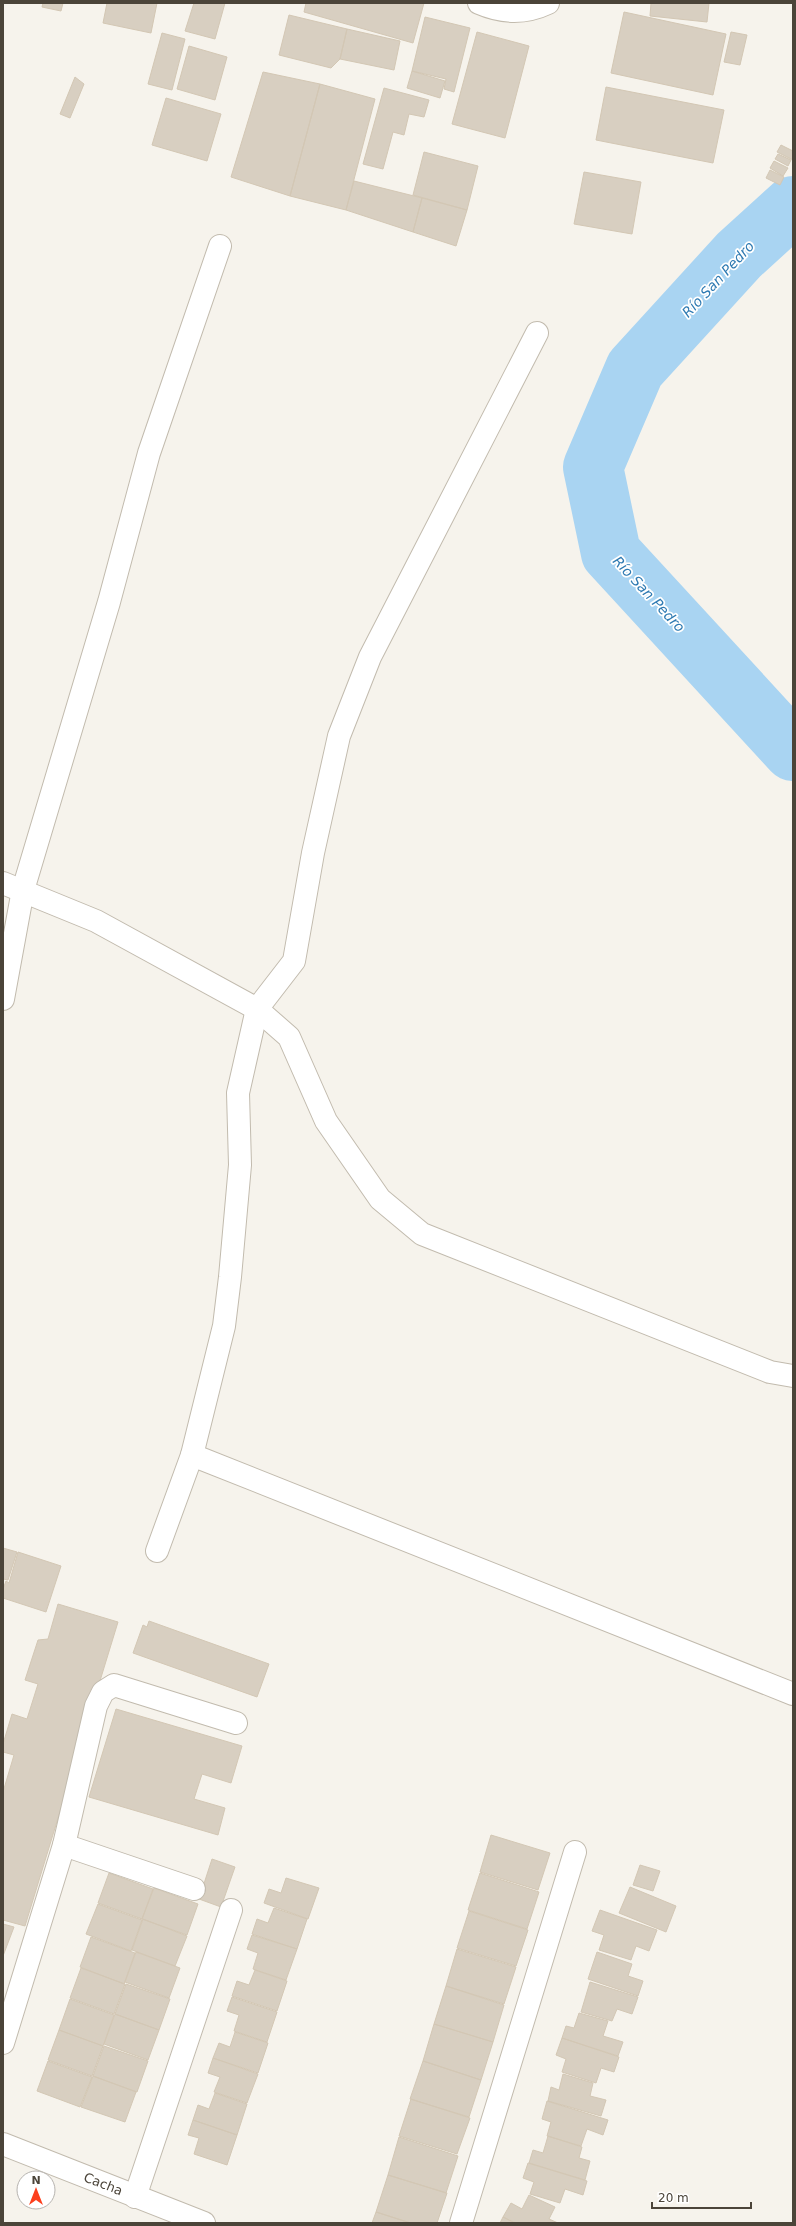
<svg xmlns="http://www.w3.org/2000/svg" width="796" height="2226" font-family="'DejaVu Sans',sans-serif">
<rect width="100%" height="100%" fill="#f6f3ec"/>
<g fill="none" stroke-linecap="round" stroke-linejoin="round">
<path stroke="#a9d4f2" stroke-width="60" d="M 793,206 L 739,255 L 635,369 L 593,467 L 611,553 L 793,751"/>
</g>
<path fill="#d8cfc1" stroke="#d3c7b4" d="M 43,3 L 63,3 L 61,11 L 42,7 Z
M 107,3 L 157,3 L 151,33 L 103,23 Z
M 194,3 L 225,3 L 215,39 L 185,31 Z
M 306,3 L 424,3 L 413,43 L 304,12 Z
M 651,3 L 709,3 L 707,22 L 650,16 Z
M 624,12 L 726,34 L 713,95 L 611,73 Z
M 289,15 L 347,29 L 340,59 L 331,68 L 279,55 Z
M 425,17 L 470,28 L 454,92 L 444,89 L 446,79 L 412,71 Z
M 347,29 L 400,41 L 394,70 L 340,59 Z
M 477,32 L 529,46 L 505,138 L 452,124 Z
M 731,32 L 747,35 L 740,65 L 724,62 Z
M 162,33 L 185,39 L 172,90 L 148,84 Z
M 189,46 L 227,57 L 215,100 L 177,89 Z
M 412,71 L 445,81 L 440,98 L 407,88 Z
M 263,72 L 320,84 L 290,196 L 231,177 Z
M 75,77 L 84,84 L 70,118 L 60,114 Z
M 320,84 L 375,99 L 346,210 L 290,196 Z
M 606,87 L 724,110 L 713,163 L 596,140 Z
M 384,88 L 429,100 L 424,117 L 409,114 L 404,135 L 393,132 L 383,169 L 363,164 Z
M 166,98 L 221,114 L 207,161 L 152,145 Z
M 781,145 L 793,151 L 793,160 L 777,152 Z
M 424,152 L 478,166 L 467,210 L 413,195 Z
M 778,154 L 791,160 L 788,166 L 775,159 Z
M 774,161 L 788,168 L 783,176 L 770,168 Z
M 770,170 L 784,177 L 780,185 L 766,178 Z
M 584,172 L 641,182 L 632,234 L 574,224 Z
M 354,181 L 422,198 L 413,232 L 346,210 Z
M 422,198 L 467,210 L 456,246 L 413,232 Z
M 3,1548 L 17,1552 L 8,1580 L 3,1579 Z
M 18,1552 L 61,1566 L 46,1612 L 3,1598 L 3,1589 L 6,1581 L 9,1583 Z
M 58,1604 L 118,1622 L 25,1926 L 3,1920 L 3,1792 L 14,1755 L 3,1752 L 3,1744 L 12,1714 L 27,1719 L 38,1684 L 25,1680 L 38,1640 L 48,1639 Z
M 149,1621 L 269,1664 L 257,1697 L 133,1653 L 143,1625 L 147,1627 Z
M 116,1709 L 242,1746 L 231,1783 L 202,1774 L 194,1799 L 225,1808 L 218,1835 L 89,1797 Z
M 491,1835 L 550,1853 L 538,1890 L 480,1872 Z
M 212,1859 L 235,1867 L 221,1907 L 199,1899 Z
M 640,1865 L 660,1871 L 653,1891 L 633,1885 Z
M 109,1873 L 153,1889 L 142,1919 L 98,1903 Z
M 480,1873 L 539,1892 L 527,1929 L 468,1910 Z
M 286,1878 L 319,1888 L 308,1919 L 264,1903 L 269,1889 L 281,1893 Z
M 630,1887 L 676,1906 L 666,1932 L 619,1913 Z
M 154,1888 L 198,1904 L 187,1935 L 142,1919 Z
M 98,1904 L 142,1920 L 131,1951 L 86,1934 Z
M 274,1908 L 307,1919 L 297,1949 L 252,1934 L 257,1919 L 268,1923 Z
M 600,1910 L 657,1930 L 649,1951 L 636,1946 L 631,1960 L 599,1950 L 604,1935 L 592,1931 Z
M 469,1911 L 528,1930 L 516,1966 L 457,1948 Z
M 143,1919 L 187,1936 L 175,1966 L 132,1950 Z
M 3,1924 L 14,1927 L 3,1956 Z
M 252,1935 L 297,1949 L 286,1980 L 253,1969 L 258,1953 L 247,1949 Z
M 91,1937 L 135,1953 L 124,1984 L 80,1967 Z
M 457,1949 L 516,1967 L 504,2004 L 446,1986 Z
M 136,1952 L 180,1968 L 169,1998 L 125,1982 Z
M 597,1952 L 632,1964 L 628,1976 L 643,1981 L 638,1996 L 588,1979 Z
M 81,1968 L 125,1984 L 114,2014 L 70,1998 Z
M 255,1970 L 287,1981 L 277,2011 L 232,1996 L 237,1981 L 249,1985 Z
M 590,1982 L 638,1997 L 632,2014 L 617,2009 L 612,2021 L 581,2012 Z
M 126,1984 L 170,1999 L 159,2030 L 115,2014 Z
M 446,1986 L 504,2005 L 493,2042 L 434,2024 Z
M 232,1997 L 277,2012 L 267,2042 L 234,2031 L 239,2015 L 227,2011 Z
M 70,1999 L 114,2015 L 103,2046 L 59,2030 Z
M 579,2013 L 608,2021 L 603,2036 L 623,2042 L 618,2056 L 562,2038 L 566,2026 L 574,2028 Z
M 115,2014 L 159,2030 L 148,2060 L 104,2044 Z
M 434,2024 L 493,2042 L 481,2080 L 423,2061 Z
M 59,2030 L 103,2046 L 92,2076 L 48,2060 Z
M 235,2032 L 268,2043 L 258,2073 L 213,2058 L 219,2043 L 230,2047 Z
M 562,2038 L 619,2057 L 614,2072 L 601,2068 L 596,2083 L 562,2072 L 566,2059 L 556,2055 Z
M 104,2046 L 148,2061 L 137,2092 L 93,2076 Z
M 213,2058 L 258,2074 L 247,2103 L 214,2092 L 220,2077 L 208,2073 Z
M 48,2061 L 92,2077 L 80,2107 L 37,2091 Z
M 423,2061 L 481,2080 L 469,2117 L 410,2099 Z
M 563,2074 L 593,2083 L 590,2096 L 606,2100 L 601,2116 L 548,2101 L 551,2087 L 559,2090 Z
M 93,2076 L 136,2092 L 125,2122 L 81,2107 Z
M 215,2093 L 247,2104 L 237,2135 L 193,2120 L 198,2105 L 209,2109 Z
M 411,2099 L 470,2118 L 457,2154 L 399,2136 Z
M 547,2101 L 608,2120 L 603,2135 L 587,2129 L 581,2146 L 547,2136 L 551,2122 L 542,2119 Z
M 193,2120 L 237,2135 L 227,2165 L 194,2154 L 199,2138 L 188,2135 Z
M 548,2136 L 582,2147 L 579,2158 L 590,2161 L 585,2180 L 529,2163 L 533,2150 L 543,2153 Z
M 399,2137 L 458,2156 L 446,2193 L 388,2175 Z
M 528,2163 L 587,2181 L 583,2195 L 565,2189 L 560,2203 L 530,2194 L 534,2182 L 523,2178 Z
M 388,2175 L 447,2193 L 437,2223 L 411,2223 L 376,2212 Z
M 529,2195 L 555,2207 L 549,2219 L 558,2223 L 516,2223 L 503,2217 L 511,2203 L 522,2209 Z
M 376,2212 L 410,2223 L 372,2223 Z
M 503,2217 L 514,2223 L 500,2223 Z"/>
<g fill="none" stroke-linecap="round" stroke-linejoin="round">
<defs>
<g id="minor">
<path d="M 479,3 C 502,13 525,14 548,3"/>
<path d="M 3,883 L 96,921 L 257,1009 L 289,1037 L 326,1121 L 380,1199 L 422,1234 L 770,1372 L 793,1376"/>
<path d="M 3,999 L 23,890 L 109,602 L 149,453 L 220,246"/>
<path d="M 192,1455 L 793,1694"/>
<path d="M 157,1551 L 192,1455 L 224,1326 L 230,1277 L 240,1165 L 238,1093 L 257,1009 L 294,961 L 313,853 L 339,736 L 370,657 L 537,333"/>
<path d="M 64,1845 L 194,1889"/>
<path d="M 3,2043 L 64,1845 L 96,1706 L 103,1692 L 114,1685 L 236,1723"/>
<path id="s1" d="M 3,2144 L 204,2223"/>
<path d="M 135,2197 L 231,1910"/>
<path d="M 461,2223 L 575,1852"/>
</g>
</defs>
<use href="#minor" stroke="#c2bbae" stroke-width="24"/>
<use href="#minor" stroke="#fff" stroke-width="22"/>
</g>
<g text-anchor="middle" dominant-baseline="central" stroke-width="3.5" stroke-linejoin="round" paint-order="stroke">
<g font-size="13" fill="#4b4439" stroke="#fff">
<text stroke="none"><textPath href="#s1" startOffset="108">Cacha</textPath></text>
</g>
<g font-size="14" font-style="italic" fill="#2e7ab2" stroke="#fff">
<text transform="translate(718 279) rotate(-47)">Río San Pedro</text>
<text transform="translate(649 594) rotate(47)">Río San Pedro</text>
</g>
</g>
<rect width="796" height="2226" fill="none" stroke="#4b4439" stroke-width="8"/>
<g transform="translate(36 2190)"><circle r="19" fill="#ffffff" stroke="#b7b4b0"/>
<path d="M0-3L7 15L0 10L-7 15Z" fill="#fc3f1d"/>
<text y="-6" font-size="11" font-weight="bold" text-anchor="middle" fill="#4b4439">N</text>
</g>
<path d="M652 2202v6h99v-6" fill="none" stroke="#4b4439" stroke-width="2"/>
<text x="658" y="2202" font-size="12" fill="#4b4439" stroke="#ffffff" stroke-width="3" paint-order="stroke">20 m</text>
</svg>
